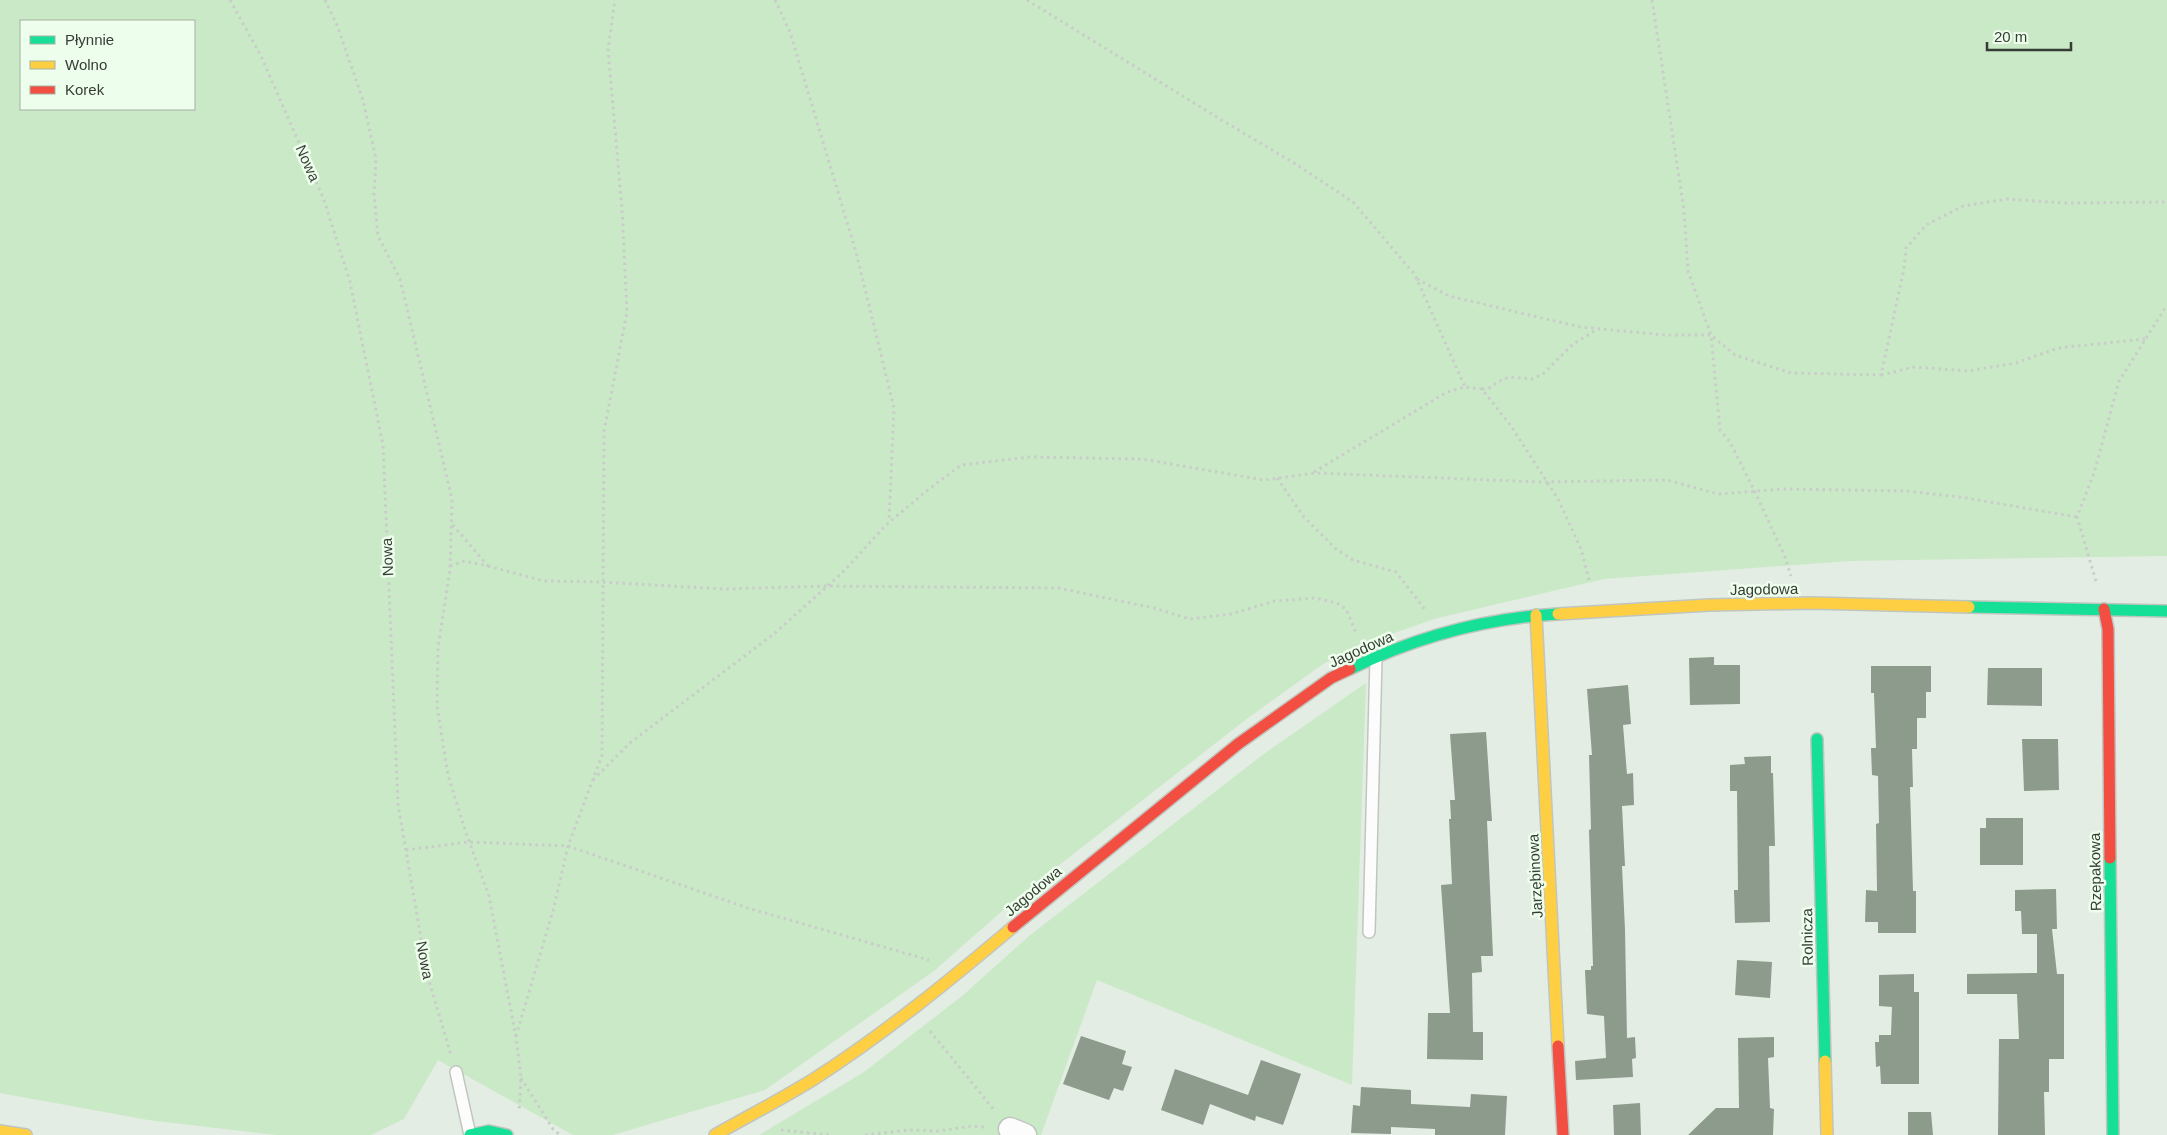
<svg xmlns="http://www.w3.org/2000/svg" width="2167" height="1135" font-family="Arial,sans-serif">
<rect width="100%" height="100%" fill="#e4ede3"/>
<path fill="#cae9c7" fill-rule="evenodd" d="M 0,0 L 2167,0 L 2167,556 L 1849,561 L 1604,579 L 1434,619 L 1369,642 L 1323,664 L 1244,721 L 1017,898 L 934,971 L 765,1090 L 613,1135 L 573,1135 L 438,1060 L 404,1119 L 371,1135 L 276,1135 L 148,1120 L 0,1093 ZM 21,21 L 194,21 L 194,109 L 21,109 Z
M 1366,683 L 1352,1085 L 1097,980 L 1041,1135 L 759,1135 L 864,1072 L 962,996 L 1029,936 L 1265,753 Z"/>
<path fill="#8c9b8b" d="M 1714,657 L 1714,665 L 1740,665 L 1740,704 L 1690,705 L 1689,658 Z
M 1871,666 L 1931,666 L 1931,692 L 1926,692 L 1926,718 L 1917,718 L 1917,749 L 1912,749 L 1913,787 L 1910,787 L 1913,891 L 1916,891 L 1916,933 L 1878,933 L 1878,922 L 1865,922 L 1866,890 L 1877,891 L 1876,824 L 1879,823 L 1878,776 L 1872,775 L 1871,748 L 1876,748 L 1874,693 L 1871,693 Z
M 1988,668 L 2042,668 L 2042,706 L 1987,705 Z
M 1628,685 L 1631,724 L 1623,725 L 1627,774 L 1633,773 L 1634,805 L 1622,806 L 1625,866 L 1622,866 L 1625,930 L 1627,1038 L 1635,1037 L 1636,1058 L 1632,1059 L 1633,1077 L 1576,1080 L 1575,1061 L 1606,1058 L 1604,1016 L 1587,1014 L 1585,970 L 1591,970 L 1591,966 L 1593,966 L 1589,830 L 1591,829 L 1589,755 L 1592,755 L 1587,689 Z
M 1486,732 L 1492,821 L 1487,821 L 1493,956 L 1481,956 L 1482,972 L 1472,973 L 1473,1032 L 1483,1032 L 1483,1060 L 1427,1059 L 1428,1013 L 1450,1013 L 1441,885 L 1452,884 L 1449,819 L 1451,819 L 1450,800 L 1455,800 L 1450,734 Z
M 2022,739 L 2058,739 L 2059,790 L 2024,791 Z
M 1771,756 L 1771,773 L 1773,773 L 1775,846 L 1769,846 L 1770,922 L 1735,923 L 1734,890 L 1738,890 L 1737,791 L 1730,791 L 1730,765 L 1745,764 L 1744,757 Z
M 1986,818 L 2023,818 L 2023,865 L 1980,865 L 1980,828 L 1986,828 Z
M 2056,889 L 2057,929 L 2052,929 L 2057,974 L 2064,974 L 2064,1059 L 2049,1059 L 2049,1092 L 2044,1092 L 2045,1135 L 1998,1135 L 1999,1039 L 2019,1039 L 2017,994 L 1967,994 L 1967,974 L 2037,973 L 2037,934 L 2022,934 L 2021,911 L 2015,911 L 2015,890 Z
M 1737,960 L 1772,962 L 1770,998 L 1735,995 Z
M 1914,974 L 1914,992 L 1919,992 L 1919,1084 L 1881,1084 L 1880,1066 L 1876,1067 L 1875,1042 L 1879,1042 L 1879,1035 L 1891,1035 L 1892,1007 L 1879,1006 L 1879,975 Z
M 1081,1036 L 1126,1051 L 1122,1064 L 1132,1067 L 1123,1091 L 1114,1088 L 1109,1100 L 1063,1084 Z
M 1774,1037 L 1774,1057 L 1768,1058 L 1770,1108 L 1774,1109 L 1773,1135 L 1688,1135 L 1716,1108 L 1739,1108 L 1738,1038 Z
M 1261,1060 L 1301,1074 L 1283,1125 L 1256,1116 L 1255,1121 L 1210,1104 L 1203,1125 L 1161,1110 L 1175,1069 L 1248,1095 Z
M 1361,1087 L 1411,1090 L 1411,1104 L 1470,1107 L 1471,1094 L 1507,1096 L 1505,1135 L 1435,1135 L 1435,1129 L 1391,1127 L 1391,1134 L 1351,1133 L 1353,1105 L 1360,1106 Z
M 1640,1103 L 1641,1135 L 1614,1135 L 1613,1105 Z
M 1908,1112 L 1931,1112 L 1933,1135 L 1908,1135 Z"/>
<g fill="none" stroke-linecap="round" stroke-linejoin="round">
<defs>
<path id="lane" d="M 1369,932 L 1376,658
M 456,1072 L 470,1135"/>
<path id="street" d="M 1010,1129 L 1025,1135"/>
<path id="fast" d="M 1969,607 L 2167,611
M 1350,669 C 1414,638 1486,618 1558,614
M 1817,739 L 1825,1061
M 2110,858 L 2113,1135
M 470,1135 L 489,1131 L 507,1135"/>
<path id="slow" d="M 1558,614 L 1709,605 L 1812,603 L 1969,607
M 1536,615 L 1558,1046
M 1825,1061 L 1827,1135
M 0,1131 L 26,1135
M 715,1135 C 748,1116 782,1099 814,1079 C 884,1034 949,981 1013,927"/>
<path id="jam" d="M 2104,609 L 2108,629 L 2110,858
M 1013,927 L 1238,744 L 1331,678 L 1350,669
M 1558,1046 L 1563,1135"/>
</defs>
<use href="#lane" stroke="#c0c6bf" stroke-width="14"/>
<use href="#street" stroke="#c0c6bf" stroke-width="25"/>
<use href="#fast" stroke="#c0c6bf" stroke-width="14"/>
<use href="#slow" stroke="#c0c6bf" stroke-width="14"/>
<use href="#jam" stroke="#c0c6bf" stroke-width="14"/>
<path stroke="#c9cdc9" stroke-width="3" stroke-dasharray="2.5 4" stroke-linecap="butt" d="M 230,0 L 261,56 L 324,200 L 350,282 L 383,445 L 398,804 L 427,974 L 451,1055
M 325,0 L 337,25 L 363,100 L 376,159 L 374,194 L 378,236 L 400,279 L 452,499 L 450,570 L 438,647 L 437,706 L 448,775 L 464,827 L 489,896 L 516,1037 L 521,1078 L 519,1112
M 775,0 L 790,32 L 856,252 L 894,408 L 889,521
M 1027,0 L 1220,119 L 1294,163 L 1353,202 L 1415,275 L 1465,387
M 1652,0 L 1684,210 L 1688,271 L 1711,335 L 1735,355 L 1791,373 L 1881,375 L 1904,269 L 1906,248 L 1926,225 L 1963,206 L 2007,199 L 2065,203 L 2167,202
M 1417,279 L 1449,296 L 1580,327 L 1665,335 L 1711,335 L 1720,430 L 1730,442 L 1755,492 L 1785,557 L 1791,576
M 1881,375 L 1914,367 L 1968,371 L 2016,363 L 2058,348 L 2145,339
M 1482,389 L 1489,388 L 1503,379 L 1511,377 L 1532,379 L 1543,374 L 1573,344 L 1596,330
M 1314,472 L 1447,392 L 1465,387 L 1482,389 L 1511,426 L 1558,499 L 1581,549 L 1590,584
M 1277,478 L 1304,517 L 1336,549 L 1353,560 L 1396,572 L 1426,611
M 450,566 L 464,561 L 488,566 L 451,523
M 488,566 L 544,581 L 603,582 L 723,589 L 828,586 L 1058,588 L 1154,608 L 1190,619 L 1231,614 L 1275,601 L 1315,598 L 1337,603 L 1346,609 L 1357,635
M 2096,581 L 2077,517 L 2094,473 L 2119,381 L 2167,305
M 593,780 L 631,742 L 775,633 L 842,573 L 886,525 L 929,489 L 961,465 L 1030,457 L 1142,459 L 1264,480 L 1316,473 L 1541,482 L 1667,480 L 1718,494 L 1782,489 L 1907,491 L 1960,497 L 2077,517
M 406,850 L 469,842 L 568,846 L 748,908 L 929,960
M 930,1031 L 995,1111
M 516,1036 L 553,911 L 568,846 L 602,755 L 604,431 L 627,312 L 622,209 L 608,49 L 615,0
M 521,1078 L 553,1129 L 560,1135
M 781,1130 L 830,1135
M 865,1135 L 909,1130 L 938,1131 L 972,1126 L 985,1127"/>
<use href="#lane" stroke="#fbfcfb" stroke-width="11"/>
<use href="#street" stroke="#fbfcfb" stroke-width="22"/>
<use href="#fast" stroke="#16e098" stroke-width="11"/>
<use href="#slow" stroke="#ffcf43" stroke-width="11"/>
<use href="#jam" stroke="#f24e42" stroke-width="11"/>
</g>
<g text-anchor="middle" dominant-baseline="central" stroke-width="5" stroke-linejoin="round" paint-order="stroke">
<g font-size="15" fill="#373d36" stroke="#eefeec">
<text transform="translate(308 163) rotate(66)">Nowa</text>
<text transform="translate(387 557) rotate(-92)">Nowa</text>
<text transform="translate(1764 589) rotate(-1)">Jagodowa</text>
<text transform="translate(1361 649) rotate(-24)">Jagodowa</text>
<text transform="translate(2095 872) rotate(-91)">Rzepakowa</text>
<text transform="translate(1535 876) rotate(-93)">Jarzębinowa</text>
<text transform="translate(1033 891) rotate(-40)">Jagodowa</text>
<text transform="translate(1807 937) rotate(-91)">Rolnicza</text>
<text transform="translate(425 960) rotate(79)">Nowa</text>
</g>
</g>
<rect x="20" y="20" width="175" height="90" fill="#eefeec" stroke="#a5b1a3"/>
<rect x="30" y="36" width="25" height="8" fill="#16e098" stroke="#a5b1a3"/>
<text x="65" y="45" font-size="15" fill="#373d36">Płynnie</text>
<rect x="30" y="61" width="25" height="8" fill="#ffcf43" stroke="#a5b1a3"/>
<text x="65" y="70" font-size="15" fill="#373d36">Wolno</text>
<rect x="30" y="86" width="25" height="8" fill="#f24e42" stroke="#a5b1a3"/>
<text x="65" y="95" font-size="15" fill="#373d36">Korek</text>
<path d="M1987 42v8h84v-8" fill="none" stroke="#373d36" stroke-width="2.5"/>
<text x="1994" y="42" font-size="15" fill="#373d36" stroke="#eefeec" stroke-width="4" paint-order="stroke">20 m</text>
</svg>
